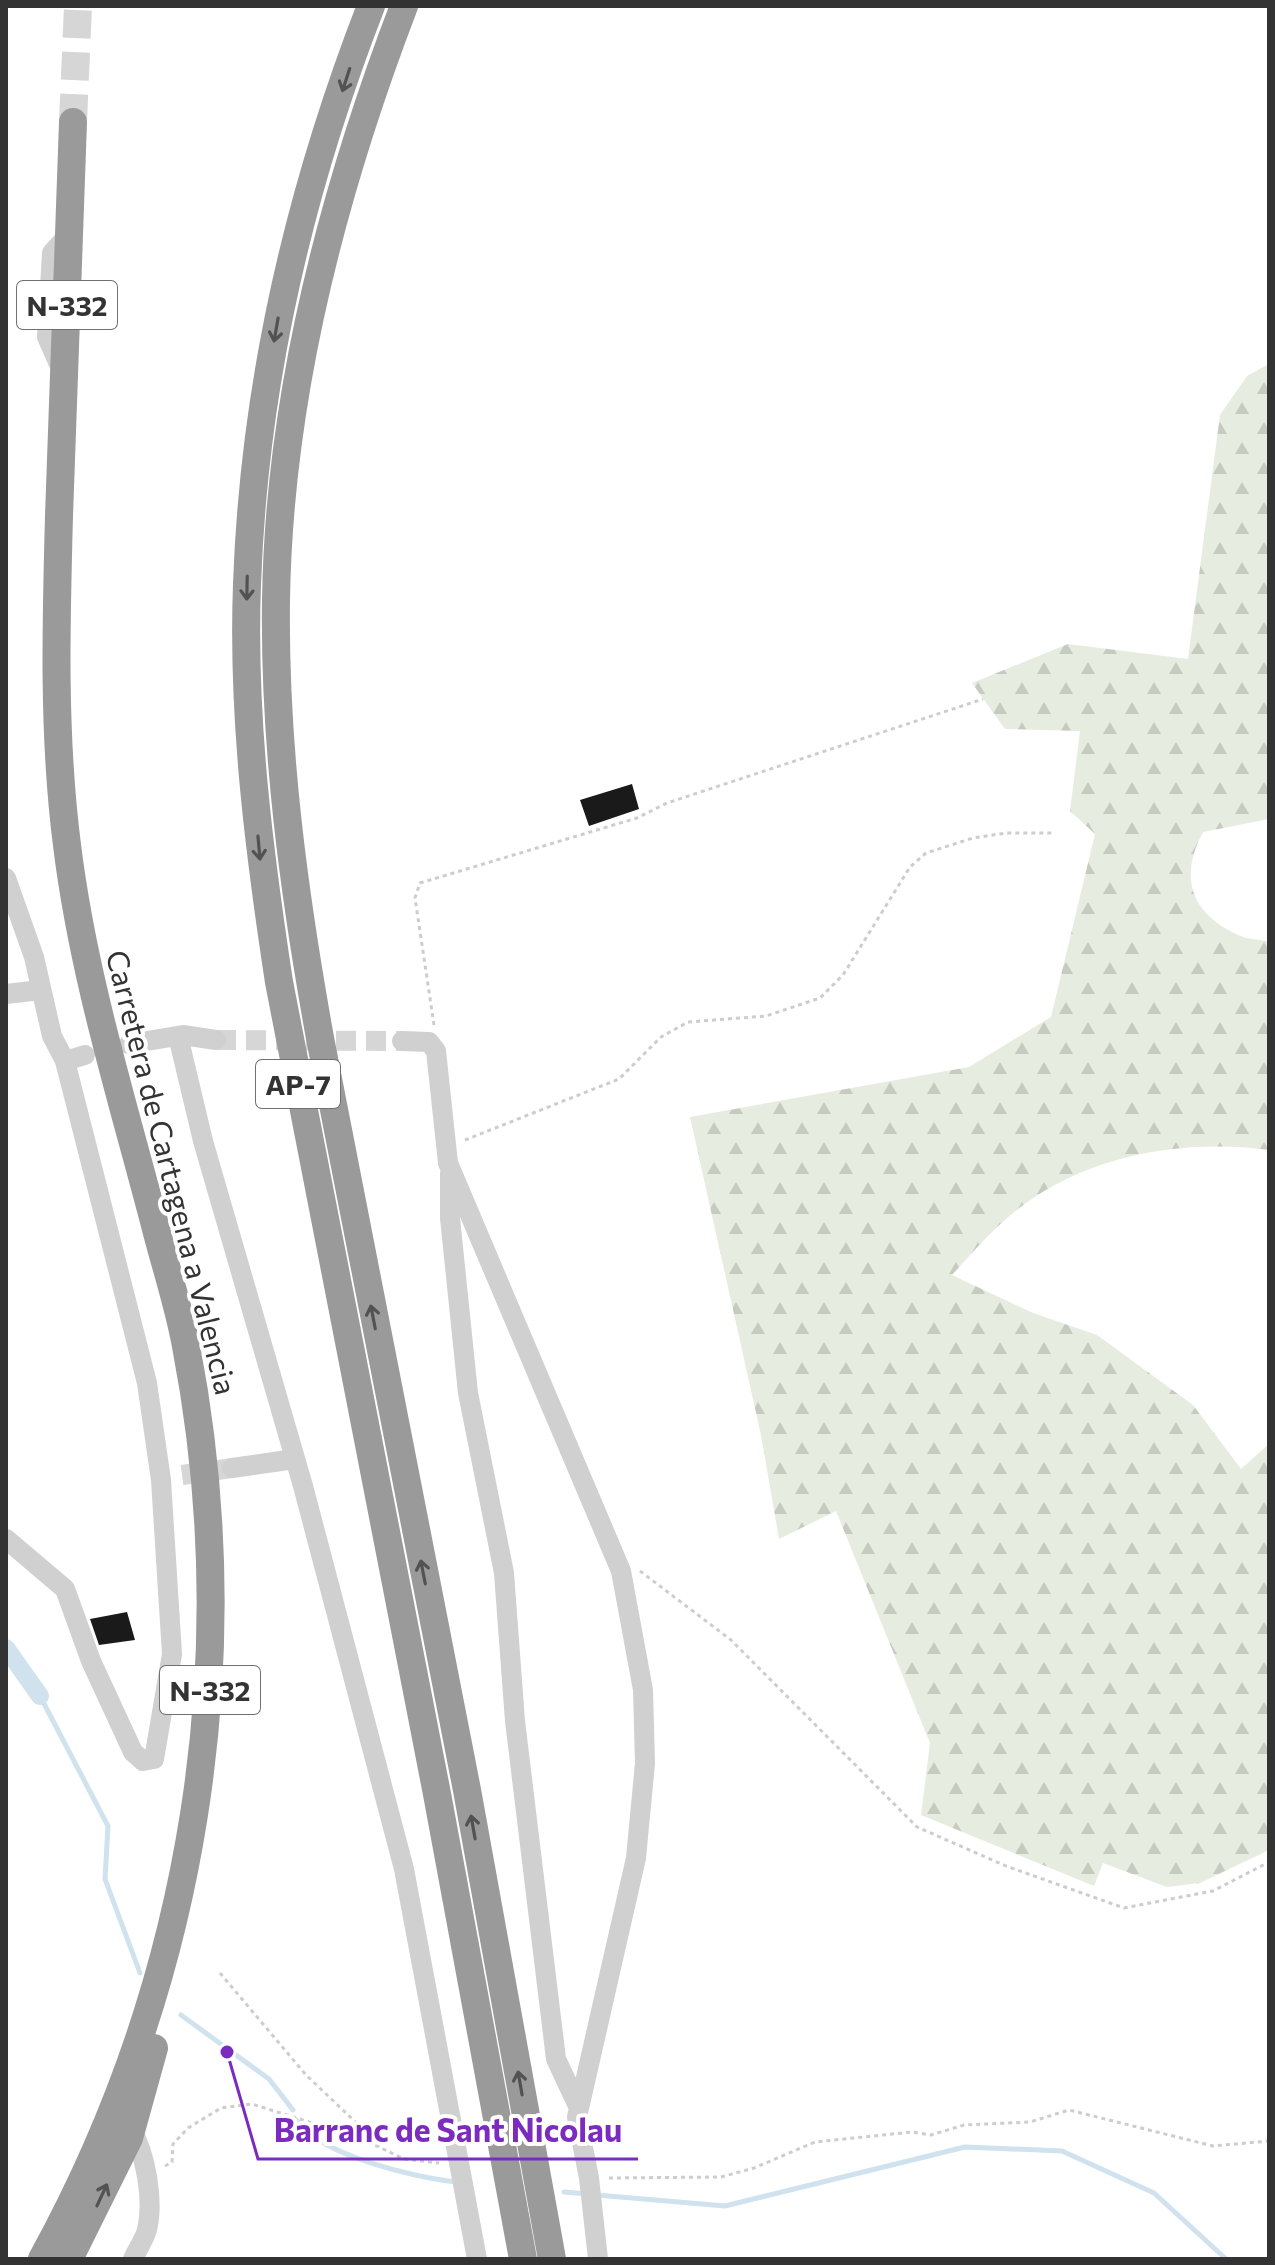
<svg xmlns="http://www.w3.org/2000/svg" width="1275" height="2265" font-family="Commissioner,sans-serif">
<defs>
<pattern id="forest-firs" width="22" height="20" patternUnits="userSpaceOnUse" patternTransform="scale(2)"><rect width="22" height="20" fill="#e6ecdf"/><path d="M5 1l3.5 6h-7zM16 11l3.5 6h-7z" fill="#c6cbc0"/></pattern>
</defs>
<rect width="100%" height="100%" fill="#fff"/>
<path fill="url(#forest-firs)" d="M 1269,364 L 1269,819 L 1203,832 C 1179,877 1190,913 1238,935 C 1247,940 1259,939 1269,942 L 1269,1150 C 1184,1139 1092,1154 1022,1206 C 996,1225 973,1252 952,1275 L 1033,1313 L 1097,1335 L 1193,1405 L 1241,1469 L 1269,1444 L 1269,1850 L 1200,1883 L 1167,1887 L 1103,1863 L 1094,1886 L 921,1815 L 930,1743 L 836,1511 L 779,1539 L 761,1435 L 690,1117 L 969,1067 L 1051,1017 L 1095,834 L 1070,811 L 1080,731 L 1005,729 L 972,683 L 1068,644 L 1188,659 L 1220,415 L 1247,376 Z"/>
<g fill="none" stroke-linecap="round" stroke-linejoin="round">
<path stroke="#cfe2ee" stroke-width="5" d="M 40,1696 L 108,1826 L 105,1879 L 140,1973
M 181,2015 L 269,2079 L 293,2110
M 296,2120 C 320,2155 415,2178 457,2182
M 564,2192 L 587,2194
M 597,2195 L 725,2206 L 965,2147 L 1062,2151 L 1154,2193 L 1226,2259"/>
<path stroke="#cfe2ee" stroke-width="18" d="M 6,1648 L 40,1696"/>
</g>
<path fill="#1a1a1a" d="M 632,784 L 639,809 L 589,826 L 580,800 Z
M 127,1612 L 135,1640 L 99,1645 L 90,1619 Z"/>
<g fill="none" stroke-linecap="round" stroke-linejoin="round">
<path stroke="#d6d6d6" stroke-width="20" stroke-dasharray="20 10" stroke-linecap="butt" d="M 216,1040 L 402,1041
M 182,1475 L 232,1468"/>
<path stroke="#d6d6d6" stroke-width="28" stroke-dasharray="28 14" stroke-linecap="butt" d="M 73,122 L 78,6"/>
<path stroke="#cdcdcd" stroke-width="3" stroke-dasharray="4 4" stroke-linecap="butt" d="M 434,1025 L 415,898 L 420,883 L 637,818 L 667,803 L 983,699
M 465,1140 L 619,1079 L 661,1037 L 688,1022 L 766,1016 L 820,998 L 843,975 L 910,867 L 926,853 L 973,838 L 1006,833 L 1054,833
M 640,1571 L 731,1640 L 917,1827 L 1006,1866 L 1124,1908 L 1213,1891 L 1269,1862
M 220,1973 L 306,2075 L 382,2147
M 165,2166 L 172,2162 L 173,2144 L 188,2128 L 221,2108 L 252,2104 L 360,2138 L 404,2159 L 439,2163
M 609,2178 L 721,2177 L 754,2168 L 815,2142 L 912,2132 L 931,2135 L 964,2125 L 1030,2122 L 1069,2110 L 1213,2146 L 1269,2141"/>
<path stroke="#d0d0d0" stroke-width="20" d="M 62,371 L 47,337 L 52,253 L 70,233
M 6,878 L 34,957 L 52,1036 L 65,1061 L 147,1383 L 161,1480 L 172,1654 L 154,1759 L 143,1761 L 133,1752 L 91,1661 L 65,1589 L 6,1539
M 6,994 L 41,990
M 178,1036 L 203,1141 L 303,1486 L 404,1869 L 477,2259
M 402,1041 L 429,1042 L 436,1051 L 448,1163 L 621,1571 L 643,1690 L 645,1763 L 636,1858 L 577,2117 L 589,2178 L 598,2259
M 129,1044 L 183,1035 L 216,1040
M 65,1061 L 85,1055
M 450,1173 L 450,1218 L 468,1393 L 504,1573 L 515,1721 L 556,2059 L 578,2106
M 232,1468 L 295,1459
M 131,2129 C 146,2154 154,2201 147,2230 C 144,2240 137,2250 133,2259"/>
<path stroke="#9a9a9a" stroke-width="28" d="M 371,6 C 299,191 254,386 247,584 C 242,717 259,851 279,982 L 437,1794 L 523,2259
M 404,6 C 332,194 279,397 276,600 C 274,747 294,894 320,1038 L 467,1790 L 552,2259
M 42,2259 C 195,1981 246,1658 186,1346 C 179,1307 166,1268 156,1229 C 123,1102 83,976 67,845 C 53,736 56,626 59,516 C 63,385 69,253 73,122
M 69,2259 L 129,2138 L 154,2048"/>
</g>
<defs><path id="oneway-shaft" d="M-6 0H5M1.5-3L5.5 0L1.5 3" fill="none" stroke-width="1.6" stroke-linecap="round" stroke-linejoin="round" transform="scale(2)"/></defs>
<g stroke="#525252">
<use href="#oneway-shaft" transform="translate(346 80) rotate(108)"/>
<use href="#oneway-shaft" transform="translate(276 330) rotate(100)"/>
<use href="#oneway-shaft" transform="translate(247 588) rotate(91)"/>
<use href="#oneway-shaft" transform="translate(259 848) rotate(85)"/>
<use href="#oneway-shaft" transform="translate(373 1317) rotate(-101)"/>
<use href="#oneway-shaft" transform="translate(423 1572) rotate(-101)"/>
<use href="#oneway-shaft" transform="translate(473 1827) rotate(-100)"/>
<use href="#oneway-shaft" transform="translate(520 2083) rotate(-100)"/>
<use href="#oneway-shaft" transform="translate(102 2195) rotate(-65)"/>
</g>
<g text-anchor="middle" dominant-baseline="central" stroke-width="8" stroke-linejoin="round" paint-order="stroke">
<g fill="#fff" stroke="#707070" stroke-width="2">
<rect x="17" y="281" width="100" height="48" rx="6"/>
<rect x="256" y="1060" width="84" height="48" rx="6"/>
<rect x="160" y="1666" width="100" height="48" rx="6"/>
</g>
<g font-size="28" font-weight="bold" fill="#333">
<text x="67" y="305">N-332</text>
<text x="298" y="1084">AP-7</text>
<text x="210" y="1690">N-332</text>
</g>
<g font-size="30" fill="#333" stroke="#fff">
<text transform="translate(173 1172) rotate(76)">Carretera de Cartagena a Valencia</text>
</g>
</g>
<path fill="none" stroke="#7b2cbf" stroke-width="3" d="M227 2052L258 2159H638"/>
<circle fill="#7b2cbf" stroke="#fff" stroke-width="3" cx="227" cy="2052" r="8"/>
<g font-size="32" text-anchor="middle" font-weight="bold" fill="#7b2cbf" stroke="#fff" stroke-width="8" stroke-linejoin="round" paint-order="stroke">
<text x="448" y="2142">Barranc de Sant Nicolau</text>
</g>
<rect width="1275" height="2265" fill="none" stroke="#333333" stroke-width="16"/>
</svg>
